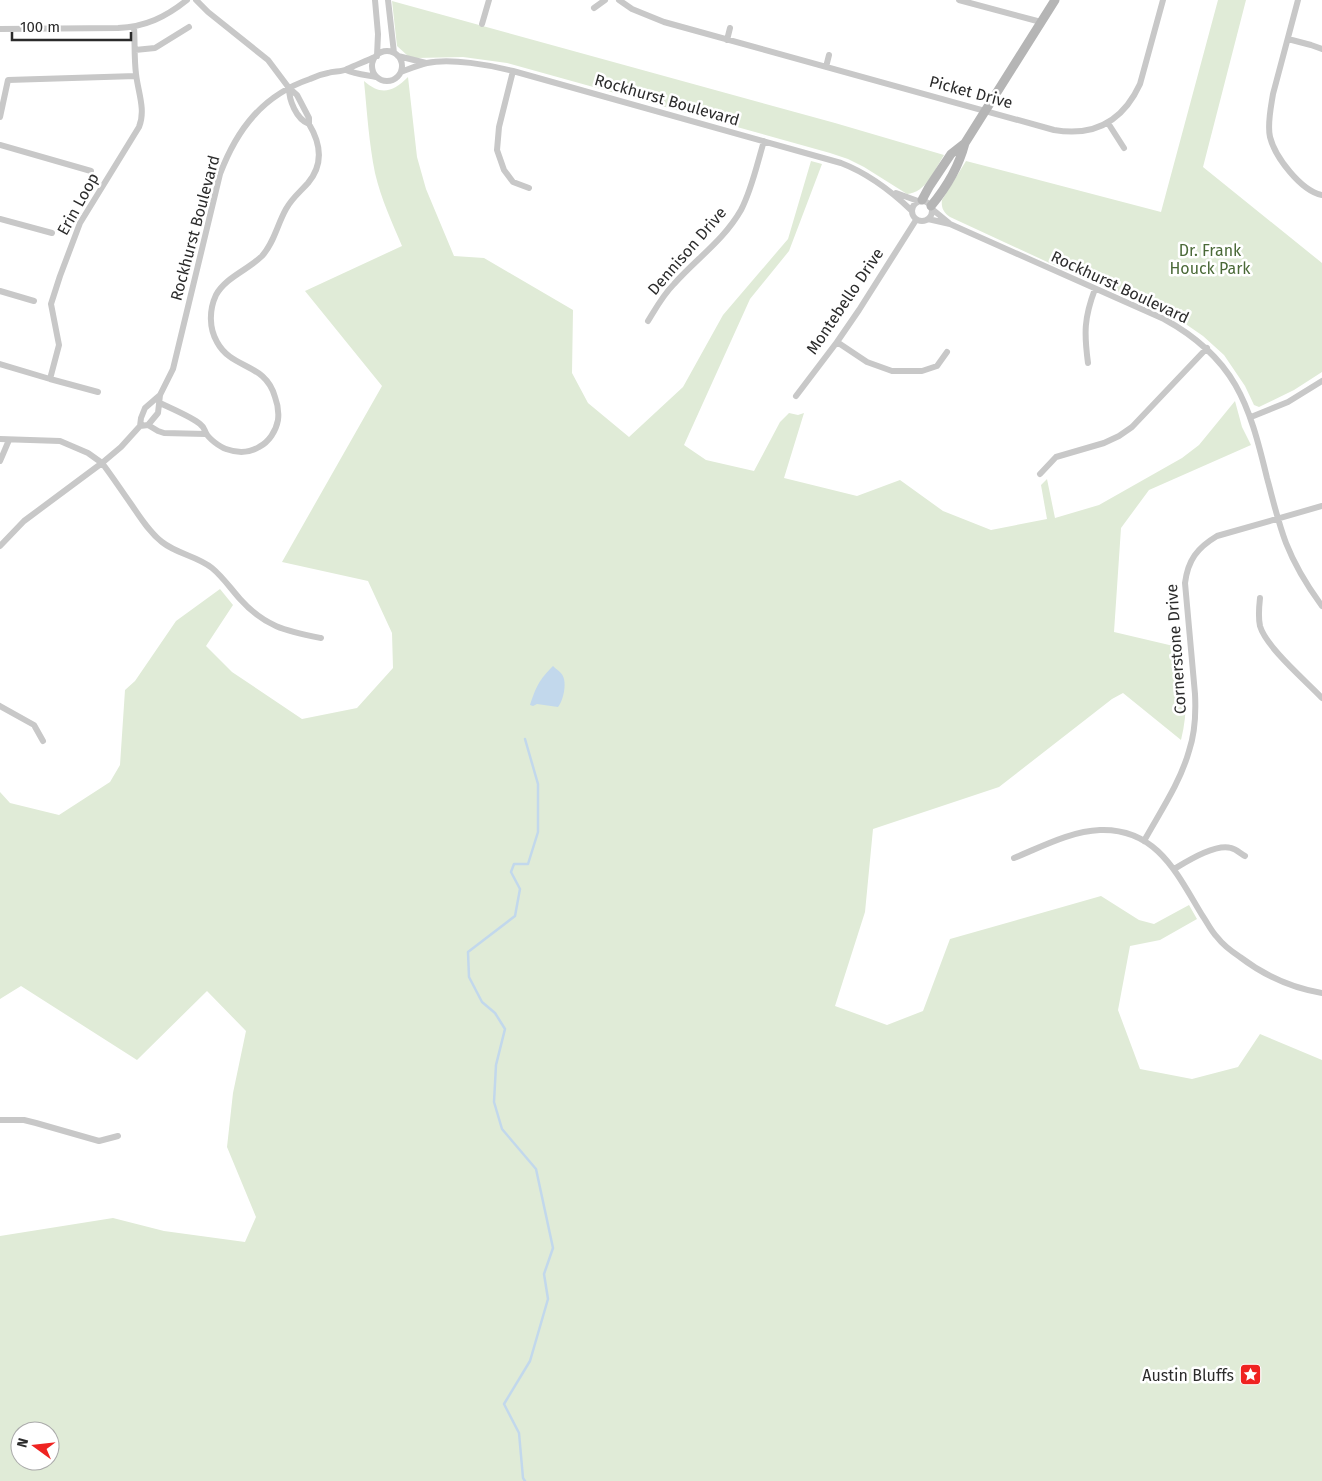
<svg xmlns="http://www.w3.org/2000/svg" width="1322" height="1481" font-family="'Fira Sans',sans-serif">
<rect width="100%" height="100%" fill="#fff"/>
<path fill="#e0ebd7" fill-rule="evenodd" d="M 1218,0 L 1246,0 L 1203,167 L 1322,263 L 1322,372 L 1294,390 L 1259,407 L 1254,405 L 1245,386 L 1224,355 L 1203,336 L 1177,318 L 1106,286 L 1056,266 L 950,217 C 943,212 941,207 942,200 L 966,161 L 1161,212 Z
M 392,1 L 835,123 L 944,155 C 935,169 926,193 907,194 L 864,167 L 848,159 L 830,153 L 507,63 L 463,57 L 416,58 L 408,56 L 397,46 Z
M 408,77 L 417,157 L 426,189 L 454,256 L 484,258 L 573,310 L 572,373 L 588,403 L 629,437 L 683,387 L 723,315 L 788,239 L 811,161 L 822,164 L 789,251 L 750,299 L 684,445 L 706,460 L 754,471 L 780,422 L 789,413 L 798,415 L 804,413 L 784,478 L 857,496 L 900,480 L 943,511 L 991,530 L 1047,519 L 1041,485 L 1047,479 L 1055,518 L 1099,505 L 1182,458 L 1199,445 L 1235,401 L 1242,427 L 1251,445 L 1149,490 L 1121,528 L 1114,632 L 1182,648 C 1186,681 1189,708 1181,740 L 1123,693 L 1112,699 L 999,787 L 873,829 L 865,912 L 835,1006 L 887,1025 L 923,1011 L 950,939 L 1101,896 L 1139,920 L 1154,924 L 1189,905 L 1197,919 L 1160,940 L 1130,946 L 1118,1010 L 1140,1069 L 1192,1079 L 1238,1067 L 1260,1034 L 1322,1060 L 1322,1481 L 0,1481 L 0,1236 L 113,1218 L 164,1231 L 245,1242 L 256,1217 L 227,1147 L 233,1093 L 246,1031 L 207,991 L 137,1060 L 21,986 L 0,999 L 0,792 L 10,803 L 59,815 L 110,782 L 120,765 L 125,690 L 135,681 L 176,621 L 220,589 L 233,605 L 206,646 L 232,672 L 302,719 L 357,708 L 393,668 L 392,633 L 368,581 L 282,562 L 382,386 L 305,291 L 402,246 C 392,222 381,199 375,173 C 369,143 367,112 364,81 C 381,96 393,92 408,77 ZM 20,1431 L 50,1431 L 50,1461 L 20,1461 Z"/>
<path fill="#c2d8ec" d="M 553,666 C 557,670 563,673 564,679 C 566,687 563,701 558,707 L 537,704 L 533,706 L 530,705 C 536,687 539,680 553,666 Z"/>
<g fill="none" stroke-linecap="round" stroke-linejoin="round">
<path stroke="#c2d8ec" stroke-width="2.5" d="M 525,739 L 538,784 L 538,832 L 528,864 L 514,864 L 511,872 L 520,889 L 515,916 L 468,952 L 469,977 L 482,1002 L 495,1013 L 505,1029 L 496,1065 L 494,1102 L 502,1129 L 536,1169 L 553,1248 L 544,1274 L 548,1299 L 530,1361 L 504,1404 L 519,1433 L 523,1478 L 525,1481"/>
<path stroke="#c8c8c8" stroke-width="6" d="M 196,0 L 208,12 L 268,60 L 289,88 L 297,95 L 309,118 L 309,124
M 375,0 L 378,34 L 377,56
M 388,0 L 394,53
M 619,0 L 632,9 L 664,22 L 1054,130 C 1095,137 1123,121 1140,84 L 1163,0
M 959,0 L 1041,22
M 1298,0 L 1273,94 C 1271,107 1267,124 1270,137 C 1275,157 1301,191 1322,195
M 594,8 L 605,0
M 482,24 L 489,0
M 0,29 L 118,28 C 145,27 166,17 187,0
M 1288,39 L 1311,45 L 1322,49
M 727,40 L 730,28
M 135,50 L 155,48 L 189,27
M372 66a15 15 0 1 1 30 0a15 15 0 1 1-30 0Z
M 398,56 L 426,63
M 826,67 L 829,55
M 346,70 C 355,74 366,75 376,77
M 513,71 L 499,127 L 497,150 L 504,170 L 513,182 L 529,188
M 401,72 C 409,69 418,65 427,63 C 451,58 490,65 513,71 L 841,163 C 867,173 891,191 911,210
M 0,117 L 8,80 L 136,76
M 1108,123 L 1124,148
M 0,145 L 91,171
M 896,193 L 918,201
M912 211a10 10 0 1 1 20 0a10 10 0 1 1-20 0Z
M 932,209 L 949,223
M 0,219 L 52,233
M 928,219 L 950,224 L 1164,319 C 1235,358 1249,403 1267,478 C 1273,500 1278,522 1286,543 C 1295,566 1308,587 1322,606
M 0,291 L 34,301
M 648,321 C 656,308 663,295 674,284 C 696,259 724,240 741,210 C 752,189 757,164 764,141
M 837,342 L 867,362 L 892,371 L 922,371 L 937,366 L 947,352
M 1088,363 C 1084,333 1084,318 1095,289
M 0,364 L 50,379 L 59,345 L 51,304 L 60,276 L 80,223 L 139,127 C 146,110 138,92 136,74 C 134,58 135,42 134,27
M 50,379 L 98,392
M 796,396 L 837,342 L 859,310 L 916,220
M 160,403 C 170,408 192,417 200,424 C 204,427 204,429 206,433 C 209,439 220,447 226,449 C 237,453 249,453 259,447 C 269,442 276,431 278,420 C 279,412 278,405 275,397 C 265,362 232,370 217,342 C 209,328 209,310 216,295 C 226,277 248,270 262,256 C 274,243 277,225 286,209 C 292,198 300,192 308,183 C 324,164 321,144 309,124 C 296,119 289,100 289,88
M 1251,417 L 1288,402 L 1322,381
M 148,425 L 158,431 L 164,433 L 206,434
M 140,426 L 148,425 L 158,413 L 160,395 L 173,369 L 220,174 C 237,129 263,95 310,79 C 316,76 322,74 328,73 C 334,71 342,72 347,69 C 356,65 366,61 375,57
M 0,439 L 60,441 L 88,453 L 102,463 C 112,476 121,490 131,504 C 140,517 149,532 162,542 C 177,554 197,556 212,568 C 223,577 231,589 240,599 C 265,627 286,631 321,638
M 0,461 L 9,440
M 1040,474 L 1056,457 L 1104,443 L 1119,436 L 1132,427 L 1207,348
M 0,546 L 24,521 L 102,463 L 121,447 L 140,426 L 141,418 L 145,408 L 160,395
M 1260,598 C 1259,607 1258,617 1260,626 C 1266,647 1306,681 1322,698
M 0,706 L 34,725 L 43,741
M 1144,841 C 1160,812 1180,783 1189,751 C 1195,733 1196,713 1195,694 L 1185,583 C 1188,560 1197,548 1217,536 L 1322,506
M 1014,858 C 1041,847 1071,831 1100,830 C 1157,828 1177,874 1202,915 C 1207,922 1211,931 1217,937 C 1223,945 1231,951 1240,957 C 1265,976 1291,988 1322,993
M 1174,869 C 1186,862 1216,843 1231,848 C 1236,849 1241,854 1245,856
M 0,1120 L 24,1120 L 36,1123 L 99,1141 L 118,1136"/>
<path stroke="#b5b5b5" stroke-width="9" d="M 922,200 L 929,187 L 951,154 L 965,143
M 931,206 C 946,188 959,166 965,143 L 1055,0"/>
</g>
<defs>
<symbol id="sight-square" viewBox="-11 -11 22 22"><rect x="-9" y="-9" width="18" height="18" rx="4" fill="#ef2321" stroke="#fff"/><path d="M0-6L1.8-2.2L6-1.7L2.9 1.2L3.7 5.4L0 3.3L-3.7 5.4L-2.9 1.2L-6-1.7L-1.8-2.2Z" fill="#fff"/></symbol>
</defs>
<g fill-rule="evenodd">
<use href="#sight-square" x="1238" y="1362" width="25" height="25"/>
</g>
<g text-anchor="middle" dominant-baseline="central" stroke-width="5" stroke-linejoin="round" paint-order="stroke">
<g font-size="16" fill="#2b2b2b" stroke="#fff">
<text transform="translate(971 92) rotate(15)">Picket Drive</text>
<text transform="translate(667 100) rotate(16)">Rockhurst Boulevard</text>
<text transform="translate(78 204) rotate(-61)">Erin Loop</text>
<text transform="translate(195 228) rotate(-75)">Rockhurst Boulevard</text>
<text transform="translate(687 251) rotate(-49)">Dennison Drive</text>
<text transform="translate(1120 287) rotate(25)">Rockhurst Boulevard</text>
<text transform="translate(845 301) rotate(-56)">Montebello Drive</text>
<text transform="translate(1176 649) rotate(-94)">Cornerstone Drive</text>
</g>
<g font-size="16" fill="#4a6937" stroke="#fff">
<text x="1210" y="250">Dr. Frank<tspan x="1210" dy="18">Houck Park</tspan></text>
</g>
<g font-size="16" fill="#2b2b2b" stroke="#fff" text-anchor="end">
<text x="1234" y="1375">Austin Bluffs</text>
</g>
</g>
<g transform="translate(35 1446) rotate(285)"><circle r="24" fill="#ffffff" stroke="#aaaaaa"/>
<path d="M0-4L9 19L0 12L-9 19Z" fill="#ef2321"/>
<text y="-8" font-size="14" font-weight="bold" text-anchor="middle" fill="#2b2b2b">N</text>
</g>
<path d="M12 32v8h119v-8" fill="none" stroke="#2b2b2b" stroke-width="2.5"/>
<text x="20" y="32" font-size="15" fill="#2b2b2b" stroke="#ffffff" stroke-width="4" paint-order="stroke">100 m</text>
</svg>
